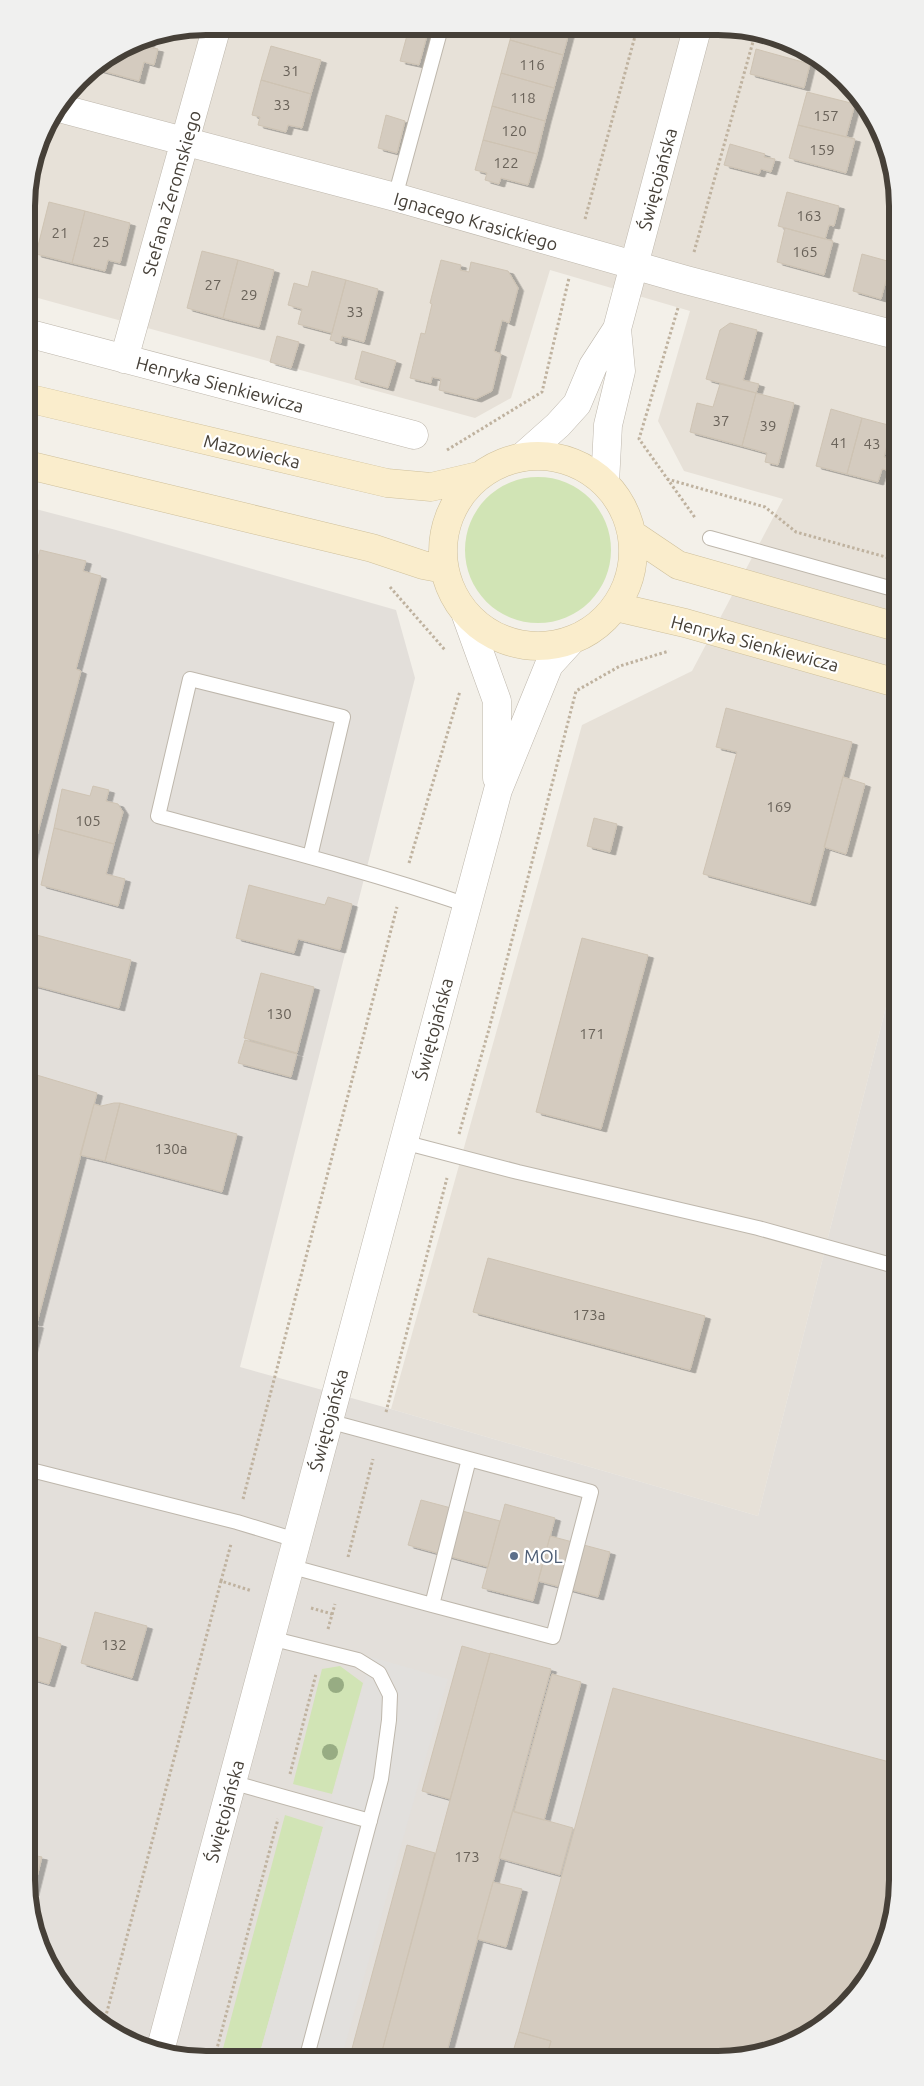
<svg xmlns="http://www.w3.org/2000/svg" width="924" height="2086" font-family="Ubuntu,sans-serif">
<defs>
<filter id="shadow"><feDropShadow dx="5.5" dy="3" stdDeviation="0" flood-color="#0004"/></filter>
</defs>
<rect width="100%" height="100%" fill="#f3f0e9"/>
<path fill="#e7e1d8" d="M 206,26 L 753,30 L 837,71 L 874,116 L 892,159 L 894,975 L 758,1516 L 391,1409 L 582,725 L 692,671 L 783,499 L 684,471 L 658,421 L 690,311 L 550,270 L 511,398 L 475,418 L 27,295 L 27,194 L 45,126 L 87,71 L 137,40 Z"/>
<path fill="#e3dfda" d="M 28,507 L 116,530 L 396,610 L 415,678 L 240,1367 L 391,1409 L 758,1516 L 894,975 L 897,1892 L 884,1949 L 853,1998 L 818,2030 L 765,2054 L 171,2056 L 87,2015 L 56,1980 L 32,1927 Z"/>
<path fill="#d1e4b5" d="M465 550a73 73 0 1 1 146 0a73 73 0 1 1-146 0Z
M 340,1666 L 363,1683 L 332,1794 L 293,1784 L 322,1669 Z
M 285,1815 L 323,1827 L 259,2056 L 221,2056 Z"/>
<path fill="#e2e0dd" d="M 371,1657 L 448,1679 L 342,2056 L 259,2056 Z"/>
<path fill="#d4cbbf" stroke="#cec3b3" filter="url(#shadow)" d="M 409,28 L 429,28 L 419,65 L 400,61 Z
M 513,28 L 570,29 L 563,55 L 510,40 Z
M 151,37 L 148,47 L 158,49 L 154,65 L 144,62 L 139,81 L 92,68 L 137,40 Z
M 510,40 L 563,55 L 554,88 L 501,73 Z
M 271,46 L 321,60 L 311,94 L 261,80 Z
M 756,49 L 810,64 L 804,88 L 750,74 Z
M 501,73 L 554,88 L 545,121 L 492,106 Z
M 261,80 L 311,94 L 302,128 L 288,125 L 286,132 L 258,125 L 260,117 L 252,115 Z
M 807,92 L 855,104 L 846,137 L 798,125 Z
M 492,106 L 545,121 L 537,154 L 483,140 Z
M 386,115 L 405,121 L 397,153 L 378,148 Z
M 798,125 L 855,139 L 846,173 L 789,158 Z
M 483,140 L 537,154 L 528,185 L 501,178 L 499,184 L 485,180 L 487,173 L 475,170 Z
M 730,144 L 765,154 L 764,157 L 775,159 L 771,172 L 761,169 L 759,174 L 724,165 Z
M 787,192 L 839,206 L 834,226 L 829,225 L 825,239 L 778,226 Z
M 49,202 L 85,211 L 72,263 L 36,254 Z
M 85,211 L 130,223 L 120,263 L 108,260 L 105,271 L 72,263 Z
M 785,228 L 833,241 L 824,275 L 777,262 Z
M 202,251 L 238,260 L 223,318 L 187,308 Z
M 862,254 L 891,262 L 881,299 L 853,291 Z
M 238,260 L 274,270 L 259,327 L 223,318 Z
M 441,260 L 461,265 L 460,270 L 469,272 L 471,262 L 508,271 L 518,288 L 509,323 L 502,320 L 494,351 L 501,354 L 492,391 L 476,399 L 439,390 L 441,379 L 432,377 L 431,383 L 410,378 L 421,333 L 425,334 L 432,304 L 430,303 Z
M 312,271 L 346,280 L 332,333 L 298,324 L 302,309 L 288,305 L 294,283 L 308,287 Z
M 346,280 L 378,289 L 364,342 L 342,336 L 341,343 L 330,340 Z
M 730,323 L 757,330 L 743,380 L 759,384 L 756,393 L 706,379 L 720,330 Z
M 277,336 L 299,342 L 291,368 L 270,362 Z
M 362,351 L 396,361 L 388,388 L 355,379 Z
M 720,384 L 756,393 L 742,446 L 690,432 L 697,403 L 713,407 Z
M 756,393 L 794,403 L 778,465 L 765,462 L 767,453 L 742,446 Z
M 831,409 L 862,418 L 847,474 L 816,466 Z
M 862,418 L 892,426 L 884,457 L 893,459 L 893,474 L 887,473 L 887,470 L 882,469 L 878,482 L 847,474 Z
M 40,550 L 86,561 L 83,571 L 101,576 L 76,669 L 81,671 L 29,866 L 28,596 Z
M 726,708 L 852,742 L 810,903 L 703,874 L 737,752 L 716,747 Z
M 843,777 L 865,784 L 846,854 L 824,847 Z
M 93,786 L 109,790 L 106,801 L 118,804 L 123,812 L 114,844 L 54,828 L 62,789 L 90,796 Z
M 594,818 L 617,824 L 610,852 L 587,846 Z
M 54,828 L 114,844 L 106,874 L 125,879 L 118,906 L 41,885 Z
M 249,885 L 325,905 L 328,897 L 352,904 L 340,950 L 298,939 L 294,953 L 236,938 Z
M 29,933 L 131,960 L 119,1008 L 29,984 Z
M 582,938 L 648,955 L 601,1129 L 536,1112 Z
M 261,973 L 314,987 L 297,1053 L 244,1038 Z
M 245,1040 L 297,1054 L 291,1077 L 238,1063 Z
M 30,1073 L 97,1093 L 37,1323 L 30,1322 Z
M 114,1103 L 120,1103 L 105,1161 L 80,1155 L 94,1104 L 101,1106 Z
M 120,1103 L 237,1134 L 222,1192 L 105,1161 Z
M 488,1258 L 705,1316 L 690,1370 L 473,1312 Z
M 30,1323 L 38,1325 L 31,1352 Z
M 421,1500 L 500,1521 L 488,1567 L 408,1545 Z
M 505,1504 L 555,1518 L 533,1601 L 482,1588 Z
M 550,1536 L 610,1552 L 598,1597 L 538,1581 Z
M 95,1612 L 147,1626 L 132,1678 L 81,1663 Z
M 38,1637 L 61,1644 L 49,1684 L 32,1679 L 32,1660 Z
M 462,1646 L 490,1654 L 450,1799 L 422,1791 Z
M 490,1653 L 551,1669 L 446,2055 L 381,2055 Z
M 552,1674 L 581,1682 L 544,1820 L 514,1812 Z
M 613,1688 L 897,1764 L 897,1892 L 884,1949 L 853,1998 L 818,2030 L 765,2054 L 547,2055 L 551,2041 L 519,2032 Z
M 513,1811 L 573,1828 L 560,1875 L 499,1858 Z
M 407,1845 L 435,1853 L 381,2055 L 350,2056 Z
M 32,1855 L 42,1857 L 33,1893 L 32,1893 Z
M 493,1882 L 522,1889 L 506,1947 L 477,1939 Z
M 519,2032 L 551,2041 L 547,2055 L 512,2055 Z"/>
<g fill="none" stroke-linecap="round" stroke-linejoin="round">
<defs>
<path id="service" d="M 395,197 L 441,28
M 710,538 L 893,589
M 310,857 L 343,717 L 190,679 L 158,816 C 261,844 365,870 467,905
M 403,1142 L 518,1172 L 758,1228 L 895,1266
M 31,1470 L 237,1522 L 296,1540
M 289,1566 L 432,1605 L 469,1459 L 328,1421
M 432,1605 L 553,1637 L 591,1492 L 469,1459
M 270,1638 L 358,1660 L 379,1673 L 390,1695 L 389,1720 L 381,1779 L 307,2056
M 231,1782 L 370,1821"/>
<path id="minor" d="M 59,108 L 395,197 L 686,280 L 892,334
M 27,333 L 414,435
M 124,359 L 217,26"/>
<path id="tertiary" d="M 522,457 L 558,425 L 577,404 L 593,366 L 617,329 L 697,29
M 605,483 L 608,425 L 621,371 L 617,329
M 466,615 L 497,701 L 497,778
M 160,2051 L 498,790 L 549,665 L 570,642"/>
<path id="secondary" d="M 27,398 L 387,483 L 431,487 L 478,476
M443 551a95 95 0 1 1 190 0a95 95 0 1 1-190 0Z
M 28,465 L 372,548 L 423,565 L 444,569
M 632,534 L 678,565 L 893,626
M 616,607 L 685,623 L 893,682"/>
</defs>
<use href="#service" stroke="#beb7ac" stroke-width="16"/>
<use href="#minor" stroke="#beb7ac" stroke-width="29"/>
<use href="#tertiary" stroke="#beb7ac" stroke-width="29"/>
<use href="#secondary" stroke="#cfc09c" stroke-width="29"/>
<path stroke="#bfb29f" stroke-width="3" stroke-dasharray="2.5 2.5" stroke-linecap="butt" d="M 585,219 L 637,29
M 694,252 L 756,31
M 678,308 L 639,439 L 696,519
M 447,450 L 542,392 L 569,278
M 667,479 L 765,507 L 796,532 L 893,559
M 390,587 L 445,650
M 409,863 L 460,691
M 459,1134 L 489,1029 L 576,691 L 620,666 L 669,651
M 386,1412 L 447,1178
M 243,1499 L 397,907
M 348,1557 L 373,1459
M 221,1581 L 231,1544
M 311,1608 L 332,1614
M 328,1629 L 335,1604
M 290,1774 L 316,1674
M 104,2023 L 221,1581 L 252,1591
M 215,2056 L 278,1819"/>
<use href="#service" stroke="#fff" stroke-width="14"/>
<use href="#minor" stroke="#fff" stroke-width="28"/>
<use href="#tertiary" stroke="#fff" stroke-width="28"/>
<use href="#secondary" stroke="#faedcc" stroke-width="28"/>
</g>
<g fill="#97ac83">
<circle cx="336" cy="1685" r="8"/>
<circle cx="330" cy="1752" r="8"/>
</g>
<circle fill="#5c6f8a" stroke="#fff" stroke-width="2" cx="514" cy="1556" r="5"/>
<g text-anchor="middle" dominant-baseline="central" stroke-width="4.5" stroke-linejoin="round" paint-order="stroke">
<g font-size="15" fill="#6a635a">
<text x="532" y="64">116</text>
<text x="291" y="70">31</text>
<text x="523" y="97">118</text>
<text x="282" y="104">33</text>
<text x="826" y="115">157</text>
<text x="514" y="130">120</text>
<text x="822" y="149">159</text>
<text x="506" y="162">122</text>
<text x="809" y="215">163</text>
<text x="60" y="232">21</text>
<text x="101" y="241">25</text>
<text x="805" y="251">165</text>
<text x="213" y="284">27</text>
<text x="249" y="294">29</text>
<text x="355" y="311">33</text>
<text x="721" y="420">37</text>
<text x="768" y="425">39</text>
<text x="839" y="442">41</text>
<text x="872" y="443">43</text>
<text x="779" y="806">169</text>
<text x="88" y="820">105</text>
<text x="279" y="1013">130</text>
<text x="592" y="1033">171</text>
<text x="171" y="1148">130a</text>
<text x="589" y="1314">173a</text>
<text x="114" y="1644">132</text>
<text x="467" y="1856">173</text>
</g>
<g font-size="18" fill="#464038" stroke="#fff">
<text transform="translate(657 179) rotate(-75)">Świętojańska</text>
<text transform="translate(171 193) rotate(-74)">Stefana Żeromskiego</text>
<text transform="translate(476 221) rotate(16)">Ignacego Krasickiego</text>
<text transform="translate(220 384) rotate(15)">Henryka Sienkiewicza</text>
<text transform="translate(252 451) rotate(13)">Mazowiecka</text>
<text transform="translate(755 643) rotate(15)">Henryka Sienkiewicza</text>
<text transform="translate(433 1029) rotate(-75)">Świętojańska</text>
<text transform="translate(328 1420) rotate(-75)">Świętojańska</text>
<text transform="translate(224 1811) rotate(-75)">Świętojańska</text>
</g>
<g font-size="18" fill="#4e5e75" stroke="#fff" text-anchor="start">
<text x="524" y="1556">MOL</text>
</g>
</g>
<path d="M0 0H924V2086H0ZM206 35H718A171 171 0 0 1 889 206V1880A171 171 0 0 1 718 2051H206A171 171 0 0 1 35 1880V206A171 171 0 0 1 206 35Z" fill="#f0f0ef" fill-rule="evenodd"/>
<path fill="none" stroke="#464038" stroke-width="6" d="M206 35H718A171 171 0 0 1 889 206V1880A171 171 0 0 1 718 2051H206A171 171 0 0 1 35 1880V206A171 171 0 0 1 206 35Z"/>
</svg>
